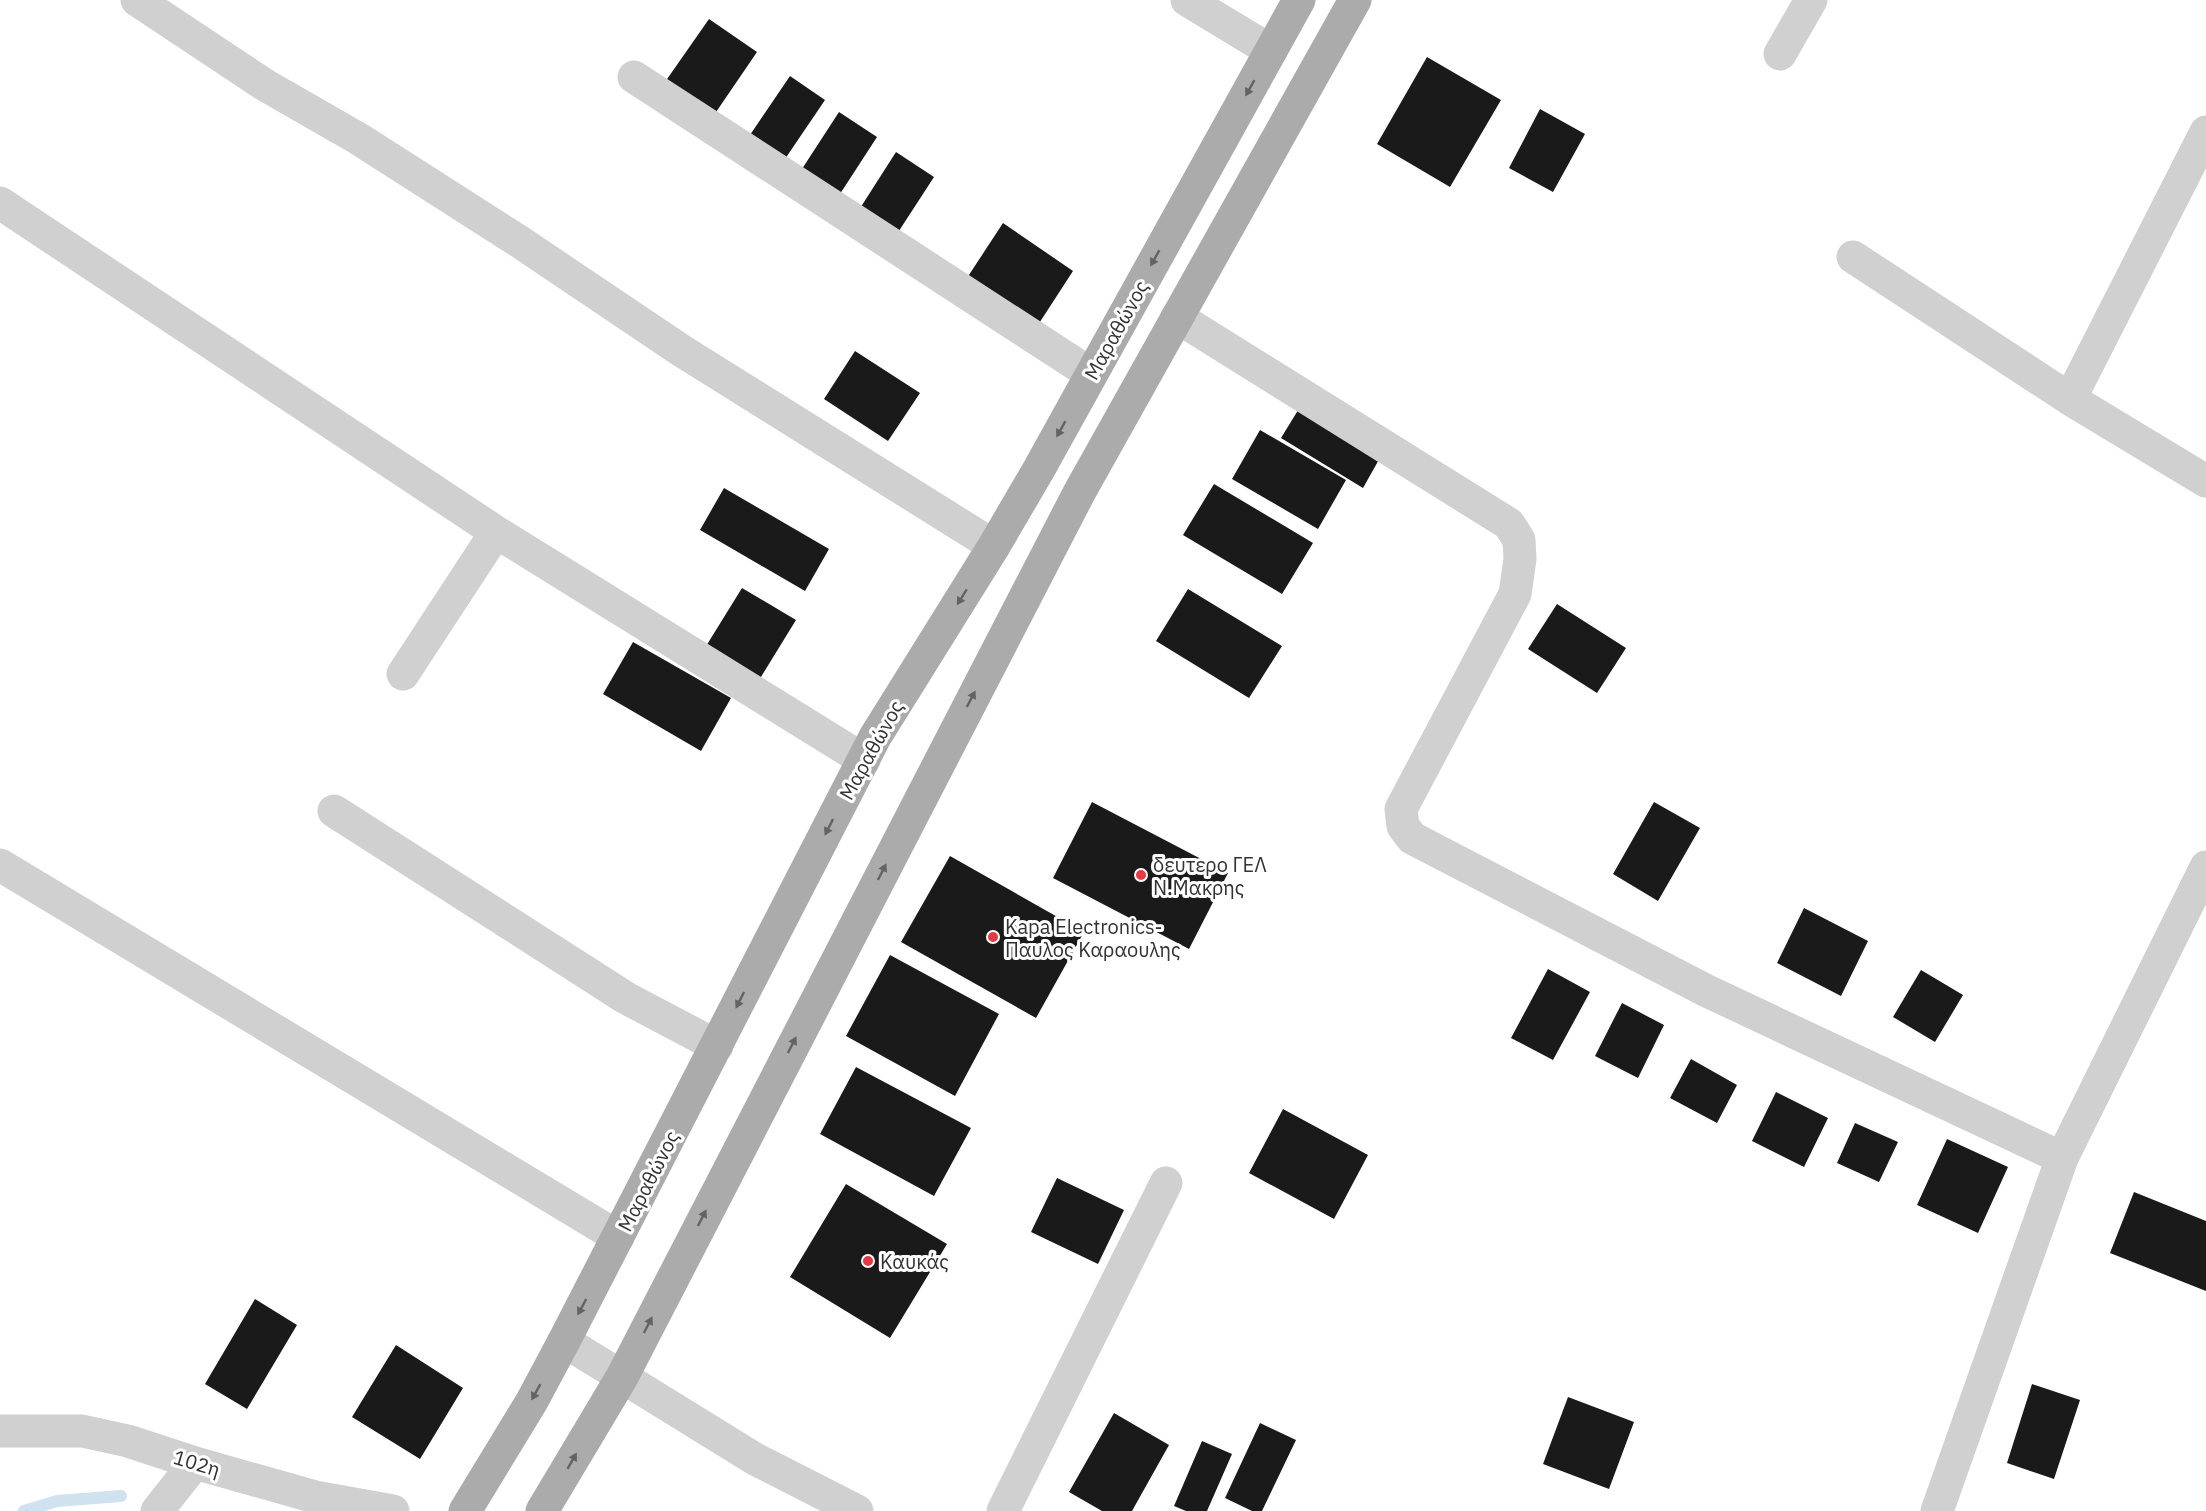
<svg xmlns="http://www.w3.org/2000/svg" width="2206" height="1511" font-family="'IBM Plex Sans',sans-serif">
<rect width="100%" height="100%" fill="#fff"/>
<g fill="none" stroke-linecap="round" stroke-linejoin="round">
<path stroke="#cfe2ee" stroke-width="12" d="M 24,1511 L 57,1501 L 121,1496"/>
</g>
<path fill="#1a1a1a" d="M 709,19 L 757,52 L 714,115 L 665,82 Z
M 1427,57 L 1501,100 L 1450,187 L 1377,144 Z
M 790,76 L 825,100 L 785,159 L 750,135 Z
M 1540,109 L 1585,134 L 1553,192 L 1509,168 Z
M 839,112 L 877,137 L 838,197 L 800,172 Z
M 896,152 L 934,177 L 895,237 L 857,213 Z
M 1003,223 L 1073,271 L 1036,328 L 965,281 Z
M 855,351 L 920,393 L 888,441 L 824,399 Z
M 1300,407 L 1381,456 L 1363,488 L 1281,438 Z
M 1260,430 L 1346,480 L 1318,529 L 1232,479 Z
M 1214,484 L 1313,543 L 1282,594 L 1183,535 Z
M 724,488 L 829,549 L 805,591 L 700,530 Z
M 742,588 L 796,620 L 756,685 L 703,651 Z
M 1188,589 L 1282,646 L 1249,698 L 1156,641 Z
M 1557,604 L 1626,648 L 1597,693 L 1528,649 Z
M 633,642 L 731,698 L 701,751 L 603,694 Z
M 1092,802 L 1228,873 L 1189,949 L 1053,878 Z
M 1654,802 L 1700,828 L 1658,901 L 1613,874 Z
M 950,856 L 1084,932 L 1036,1018 L 901,942 Z
M 1804,908 L 1868,941 L 1841,996 L 1777,963 Z
M 890,955 L 999,1014 L 955,1096 L 846,1036 Z
M 1548,969 L 1590,992 L 1553,1060 L 1511,1038 Z
M 1921,970 L 1963,995 L 1935,1042 L 1893,1017 Z
M 1622,1003 L 1664,1025 L 1638,1078 L 1595,1056 Z
M 1691,1059 L 1737,1085 L 1717,1123 L 1670,1098 Z
M 856,1067 L 971,1128 L 934,1196 L 820,1134 Z
M 1776,1092 L 1828,1118 L 1804,1167 L 1752,1141 Z
M 1283,1109 L 1368,1155 L 1334,1219 L 1249,1173 Z
M 1855,1123 L 1898,1142 L 1879,1182 L 1837,1163 Z
M 1947,1139 L 2008,1167 L 1978,1233 L 1917,1205 Z
M 1057,1178 L 1124,1210 L 1098,1264 L 1031,1232 Z
M 846,1184 L 947,1244 L 890,1338 L 790,1277 Z
M 2134,1192 L 2206,1221 L 2206,1291 L 2110,1253 Z
M 255,1299 L 297,1325 L 247,1409 L 205,1384 Z
M 396,1345 L 463,1388 L 420,1459 L 352,1417 Z
M 2032,1384 L 2080,1400 L 2054,1479 L 2007,1463 Z
M 1568,1397 L 1634,1422 L 1609,1489 L 1543,1464 Z
M 1114,1413 L 1169,1445 L 1132,1511 L 1102,1511 L 1069,1492 Z
M 1260,1423 L 1296,1440 L 1262,1511 L 1252,1511 L 1225,1498 Z
M 1202,1441 L 1232,1454 L 1207,1511 L 1186,1511 L 1174,1506 Z"/>
<g fill="none" stroke-linecap="round" stroke-linejoin="round">
<path stroke="#d0d0d0" stroke-width="33" d="M 137,0 L 265,85 L 359,139 L 520,242 L 682,351 L 994,546
M 1187,0 L 1271,51
M 1780,54 L 1811,0
M 634,77 L 1091,374
M 0,203 L 496,532 L 864,760
M 1853,257 L 2070,399 L 2206,481
M 1177,317 L 1509,524 L 1519,540 L 1520,559 L 1515,594 L 1401,809 L 1403,826 L 1412,838 L 1707,991 L 2062,1158
M 2070,399 L 2206,132
M 403,674 L 496,532
M 334,811 L 626,998 L 717,1046
M 0,865 L 618,1237
M 564,1341 L 755,1459 L 857,1511
M 0,1431 L 82,1431 L 128,1441 L 195,1463 L 315,1497 L 393,1511
M 157,1511 L 195,1463
M 1003,1511 L 1166,1183
M 1937,1511 L 2062,1158 L 2206,867"/>
<path stroke="#ababab" stroke-width="33" d="M 465,1511 L 532,1401 L 564,1341 L 875,737 L 994,546 L 1039,469 L 1299,0
M 542,1511 L 622,1377 L 1079,493 L 1355,0"/>
</g>
<defs><path id="oneway-solid" d="M-6-.8H1V-3.2L6.5 0L1 3.2V.8H-6Z" transform="scale(1.5)"/></defs>
<g fill="#636363">
<use href="#oneway-solid" transform="translate(1250 88) rotate(119)"/>
<use href="#oneway-solid" transform="translate(1155 258) rotate(119)"/>
<use href="#oneway-solid" transform="translate(1061 429) rotate(119)"/>
<use href="#oneway-solid" transform="translate(962 597) rotate(122)"/>
<use href="#oneway-solid" transform="translate(971 699) rotate(-62)"/>
<use href="#oneway-solid" transform="translate(829 827) rotate(117)"/>
<use href="#oneway-solid" transform="translate(882 872) rotate(-63)"/>
<use href="#oneway-solid" transform="translate(740 1000) rotate(117)"/>
<use href="#oneway-solid" transform="translate(792 1045) rotate(-63)"/>
<use href="#oneway-solid" transform="translate(702 1218) rotate(-63)"/>
<use href="#oneway-solid" transform="translate(582 1307) rotate(118)"/>
<use href="#oneway-solid" transform="translate(648 1325) rotate(-63)"/>
<use href="#oneway-solid" transform="translate(536 1392) rotate(119)"/>
<use href="#oneway-solid" transform="translate(572 1461) rotate(-60)"/>
</g>
<g fill="#e63946" stroke="#fff" stroke-width="2">
<circle cx="1141" cy="875" r="6"/>
<circle cx="993" cy="937" r="6"/>
<circle cx="868" cy="1261" r="6"/>
</g>
<g text-anchor="middle" dominant-baseline="central" stroke-width="6" stroke-linejoin="round" paint-order="stroke">
<g font-size="20" fill="#333" stroke="#fff">
<text transform="translate(1116 330) rotate(-61)">Μαραθώνος</text>
<text transform="translate(871 750) rotate(-61)">Μαραθώνος</text>
<text transform="translate(648 1181) rotate(-63)">Μαραθώνος</text>
<text transform="translate(197 1463) rotate(17)">102η</text>
</g>
<g font-size="20" fill="#333" stroke="#fff" text-anchor="start">
<text x="1153" y="864">δευτερο ΓΕΛ<tspan x="1153" dy="23">Ν.Μακρης</tspan></text>
<text x="1005" y="926">Kapa Electronics-<tspan x="1005" dy="23">Παυλος Καραουλης</tspan></text>
<text x="880" y="1261">Καυκάς</text>
</g>
</g>
</svg>
